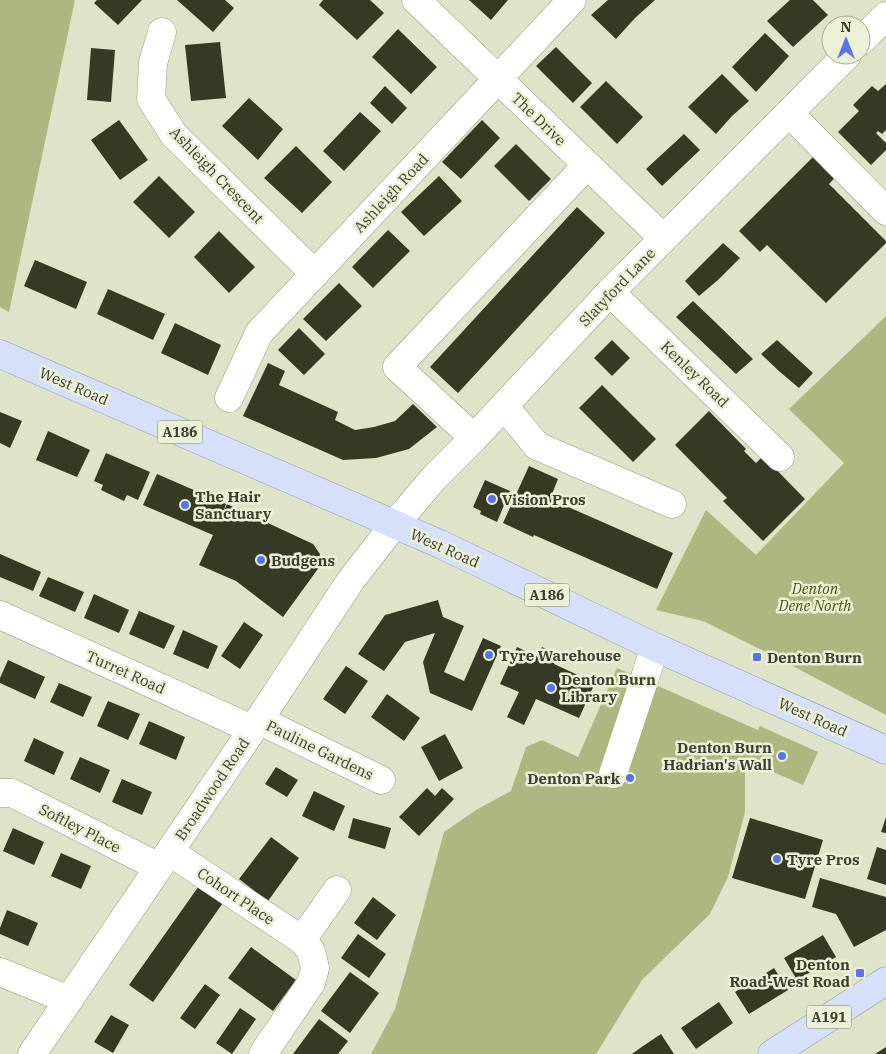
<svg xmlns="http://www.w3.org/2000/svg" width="886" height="1054" font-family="'IBM Plex Serif',serif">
<rect width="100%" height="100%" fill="#dfe4c9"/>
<path fill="#afb780" d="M 0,0 L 75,0 L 9,312 L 0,307 Z
M 886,316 L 886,715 L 840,691 L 770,654 L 703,621 L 656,610 L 706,510 L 756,555 L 844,463 L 789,409 Z
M 617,668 L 758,730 L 760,726 L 818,752 L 803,785 L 745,760 L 745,812 L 728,877 L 710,914 L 642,980 L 596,1054 L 371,1054 L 395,1009 L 421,917 L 444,832 L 476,810 L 511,791 L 526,747 L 542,740 L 578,757 Z"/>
<path fill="#363924" d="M 97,0 L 142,0 L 118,25 L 94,3 Z
M 177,0 L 225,0 L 234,8 L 213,32 Z
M 323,0 L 370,0 L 384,13 L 357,40 L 319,5 Z
M 469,0 L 508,0 L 491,20 Z
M 608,0 L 655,0 L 635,18 L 616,39 L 591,15 Z
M 790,0 L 813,0 L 828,15 L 793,47 L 767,21 Z
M 398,29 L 437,67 L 411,94 L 372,57 Z
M 765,33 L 789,56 L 756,92 L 732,67 Z
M 220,42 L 226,98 L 191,101 L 185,45 Z
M 556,47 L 592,83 L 573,103 L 536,66 Z
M 91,48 L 115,50 L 111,102 L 87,100 Z
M 722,74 L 749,101 L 732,116 L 716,134 L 688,107 Z
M 606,81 L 643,117 L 617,144 L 580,107 Z
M 886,84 L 886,130 L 882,134 L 878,131 L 876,133 L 886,143 L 886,150 L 871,165 L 838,132 L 859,111 L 853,105 L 872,86 L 878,91 Z
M 385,86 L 407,108 L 392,124 L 370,103 Z
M 249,98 L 283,129 L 258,160 L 222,126 Z
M 360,112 L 381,131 L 344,171 L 323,151 Z
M 119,120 L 148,160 L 120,180 L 91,140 Z
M 482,120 L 500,138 L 461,179 L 442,162 Z
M 684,134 L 700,150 L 662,186 L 646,169 Z
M 516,144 L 551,179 L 529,201 L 494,166 Z
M 296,146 L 332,182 L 302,213 L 264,178 Z
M 822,148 L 843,169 L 829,184 L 886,241 L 886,243 L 826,303 L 767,245 L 760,252 L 739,231 Z
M 159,176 L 195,212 L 169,238 L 133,202 Z
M 439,176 L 462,201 L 424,236 L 401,212 Z
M 577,207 L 605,233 L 458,393 L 430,367 Z
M 388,230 L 410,251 L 373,288 L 352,267 Z
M 219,231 L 255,267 L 229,293 L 194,257 Z
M 723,243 L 740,258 L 718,280 L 699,296 L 685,281 Z
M 35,260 L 87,282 L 76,309 L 24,286 Z
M 339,283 L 362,306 L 326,341 L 303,319 Z
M 108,289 L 165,314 L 153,340 L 97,314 Z
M 693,301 L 713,320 L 753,359 L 736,374 L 676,317 Z
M 175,323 L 221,345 L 208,375 L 161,353 Z
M 299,328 L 325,354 L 304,375 L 278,350 Z
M 612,340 L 630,358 L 612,376 L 594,358 Z
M 777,340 L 813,373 L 799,388 L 780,372 L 761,354 Z
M 268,363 L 285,371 L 279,385 L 338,412 L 335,420 L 355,430 L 374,427 L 395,421 L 413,404 L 437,427 L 409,449 L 376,458 L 343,460 L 243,416 Z
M 602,385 L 656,439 L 633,462 L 579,408 Z
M 709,411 L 746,449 L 744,451 L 756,463 L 763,456 L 805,499 L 763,541 L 723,501 L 727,498 L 675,445 Z
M 0,412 L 22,421 L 10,448 L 0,443 Z
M 48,431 L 90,450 L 77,477 L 36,460 Z
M 106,453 L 150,472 L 138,500 L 127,495 L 124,501 L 101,490 L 103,485 L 94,481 Z
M 529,466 L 558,479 L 550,499 L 673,553 L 657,589 L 534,535 L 533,537 L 503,523 Z
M 157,474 L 226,504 L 222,516 L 227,504 L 313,544 L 320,554 L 320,566 L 283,617 L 236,581 L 199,565 L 213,535 L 143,505 Z
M 485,480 L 510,491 L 497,522 L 480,514 L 481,511 L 473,507 Z
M 0,554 L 41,572 L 33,591 L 0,577 Z
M 48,577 L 84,592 L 75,612 L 39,596 Z
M 94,594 L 129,610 L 119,633 L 84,618 Z
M 438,600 L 443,617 L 464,626 L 444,672 L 464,681 L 483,638 L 501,646 L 472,711 L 430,693 L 423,662 L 435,633 L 405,642 L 384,671 L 358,654 L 385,615 Z
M 139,611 L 175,626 L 164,649 L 129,634 Z
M 244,622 L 263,635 L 240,669 L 221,656 Z
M 183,630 L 218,646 L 208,669 L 173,654 Z
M 517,647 L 538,657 L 542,647 L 558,655 L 554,664 L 595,683 L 579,718 L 536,699 L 524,725 L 507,717 L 519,692 L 500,684 Z
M 8,660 L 45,677 L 35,699 L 0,683 L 0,678 Z
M 346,666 L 368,681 L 345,714 L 323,699 Z
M 59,683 L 92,697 L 83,717 L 50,702 Z
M 387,694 L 420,718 L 404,741 L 371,717 Z
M 108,701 L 140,714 L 128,740 L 97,726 Z
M 149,721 L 185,737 L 176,760 L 139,744 Z
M 445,734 L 463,768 L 439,781 L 421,747 Z
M 34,738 L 64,752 L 54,775 L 24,761 Z
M 80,757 L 110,770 L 100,793 L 70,779 Z
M 276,767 L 298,780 L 287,797 L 265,784 Z
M 122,779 L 152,792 L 142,815 L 112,802 Z
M 427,788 L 435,796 L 442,788 L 454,799 L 419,836 L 399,817 Z
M 314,791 L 345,806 L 334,831 L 302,816 Z
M 886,817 L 886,833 L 881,832 Z
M 353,818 L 391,828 L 385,849 L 348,838 Z
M 750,818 L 823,840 L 805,899 L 732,878 Z
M 13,828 L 44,842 L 34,865 L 3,851 Z
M 271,837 L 299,858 L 268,901 L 239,879 Z
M 877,847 L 886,850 L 886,885 L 867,879 Z
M 61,853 L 91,866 L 81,889 L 51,876 Z
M 820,878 L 886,897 L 886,930 L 854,947 L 836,914 L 812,907 Z
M 201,883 L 225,900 L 153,1002 L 129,985 Z
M 373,897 L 396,915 L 377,940 L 354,923 Z
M 7,910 L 38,923 L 28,946 L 0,934 L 0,928 Z
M 358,934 L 386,954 L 369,978 L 341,958 Z
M 823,935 L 836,957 L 797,980 L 784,958 Z
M 251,947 L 296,980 L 273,1011 L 228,978 Z
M 774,968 L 788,990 L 749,1014 L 735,992 Z
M 350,972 L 379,993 L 350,1033 L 321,1011 Z
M 205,984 L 220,995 L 195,1029 L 180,1018 Z
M 719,1002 L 733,1023 L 696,1049 L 681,1028 Z
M 240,1008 L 256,1019 L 232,1054 L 216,1043 Z
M 111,1015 L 129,1025 L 113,1053 L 94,1042 Z
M 319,1019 L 348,1041 L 338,1054 L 293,1054 Z
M 661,1034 L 674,1054 L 632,1054 L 643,1046 Z
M 886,1047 L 886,1054 L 875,1054 Z"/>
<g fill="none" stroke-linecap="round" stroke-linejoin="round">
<defs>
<path id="minor" d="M 416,0 L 663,238
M 162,32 L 153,63 L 151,99 L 174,135 L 315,274
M 861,41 L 886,16
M 789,113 L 886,211
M 610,292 L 780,457
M 229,398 L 259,333 L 572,0
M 504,406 L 537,446 L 672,504
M 474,438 L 397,367 L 587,165
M 0,615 L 252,729
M 259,720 L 381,780
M 613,774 L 655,647
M 0,793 L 12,793 L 159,867
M 170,852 L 302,940
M 0,972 L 69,1000
M 32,1054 L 259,720 L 351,580 L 394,525 L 434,478 L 474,438 L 610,292 L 847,55
M 263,1054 L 311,983 L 315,968 L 311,951 L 302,940 L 337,890"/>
<path id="major" d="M 0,354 L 440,544 L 655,647 L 886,750
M 772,1054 L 886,981"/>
</defs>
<use href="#minor" stroke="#969a81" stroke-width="29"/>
<use href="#major" stroke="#8d99b4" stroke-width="29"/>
<use href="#minor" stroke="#fff" stroke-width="28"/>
<use href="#major" stroke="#d5e0fb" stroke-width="28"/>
</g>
<g fill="#5376ea" stroke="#ecf1d6" stroke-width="2">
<circle cx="492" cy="499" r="5"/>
<circle cx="185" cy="505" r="5"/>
<circle cx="261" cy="560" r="5"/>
<circle cx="489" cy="655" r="5"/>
<rect x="752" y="652" width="10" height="10" rx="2.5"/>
<circle cx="551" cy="688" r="5"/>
<circle cx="782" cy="756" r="5"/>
<circle cx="630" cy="778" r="5"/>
<circle cx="777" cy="859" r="5"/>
<rect x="855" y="968" width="10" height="10" rx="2.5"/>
</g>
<g text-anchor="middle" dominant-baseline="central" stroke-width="5" stroke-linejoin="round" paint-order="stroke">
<g fill="#ecf1d6" stroke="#717364" stroke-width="1">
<rect x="157.5" y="420.5" width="45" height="23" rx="4"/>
<rect x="524.5" y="583.5" width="45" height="23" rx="4"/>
<rect x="806.5" y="1005.5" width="45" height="23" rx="4"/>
</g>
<g font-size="14" font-weight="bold" fill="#3c3d33">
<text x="180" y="432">A186</text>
<text x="547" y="595">A186</text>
<text x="829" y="1017">A191</text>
</g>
<g font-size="15" fill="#3c3d33" stroke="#ecf1d6">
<text transform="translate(539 119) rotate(44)">The Drive</text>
<text transform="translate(217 175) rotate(46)">Ashleigh Crescent</text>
<text transform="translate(391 193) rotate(-47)">Ashleigh Road</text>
<text transform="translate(617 287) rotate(-46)">Slatyford Lane</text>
<text transform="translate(695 374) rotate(44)">Kenley Road</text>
<text transform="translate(74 386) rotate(23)">West Road</text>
<text transform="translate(445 548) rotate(24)">West Road</text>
<text transform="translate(126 672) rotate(24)">Turret Road</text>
<text transform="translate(813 717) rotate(24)">West Road</text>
<text transform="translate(320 750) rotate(26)">Pauline Gardens</text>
<text transform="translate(212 789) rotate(-56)">Broadwood Road</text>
<text transform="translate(80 828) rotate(27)">Softley Place</text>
<text transform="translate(236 896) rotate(34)">Cohort Place</text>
</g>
<g font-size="15" font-weight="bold" fill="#3c3d33" stroke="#ecf1d6" text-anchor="start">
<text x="195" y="496">The Hair<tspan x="195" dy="17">Sanctuary</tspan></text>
<text x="502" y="499">Vision Pros</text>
<text x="271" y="560">Budgens</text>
<text x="499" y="655">Tyre Warehouse</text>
<text x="767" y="657">Denton Burn</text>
<text x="561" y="679">Denton Burn<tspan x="561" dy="17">Library</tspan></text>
<text x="772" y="747" text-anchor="end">Denton Burn<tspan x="772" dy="17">Hadrian's Wall</tspan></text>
<text x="620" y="778" text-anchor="end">Denton Park</text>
<text x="787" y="859">Tyre Pros</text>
<text x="850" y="964" text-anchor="end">Denton<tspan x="850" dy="17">Road-West Road</tspan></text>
</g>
<g font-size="15" font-style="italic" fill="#4e5511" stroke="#ecf1d6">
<text x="815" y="588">Denton<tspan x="815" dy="17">Dene North</tspan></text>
</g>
</g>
<g transform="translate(846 40)"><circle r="24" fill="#ecf1d6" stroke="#a6a995"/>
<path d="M0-4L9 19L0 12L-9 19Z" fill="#5376ea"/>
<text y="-8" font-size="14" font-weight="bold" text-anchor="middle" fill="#3c3d33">N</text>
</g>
</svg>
